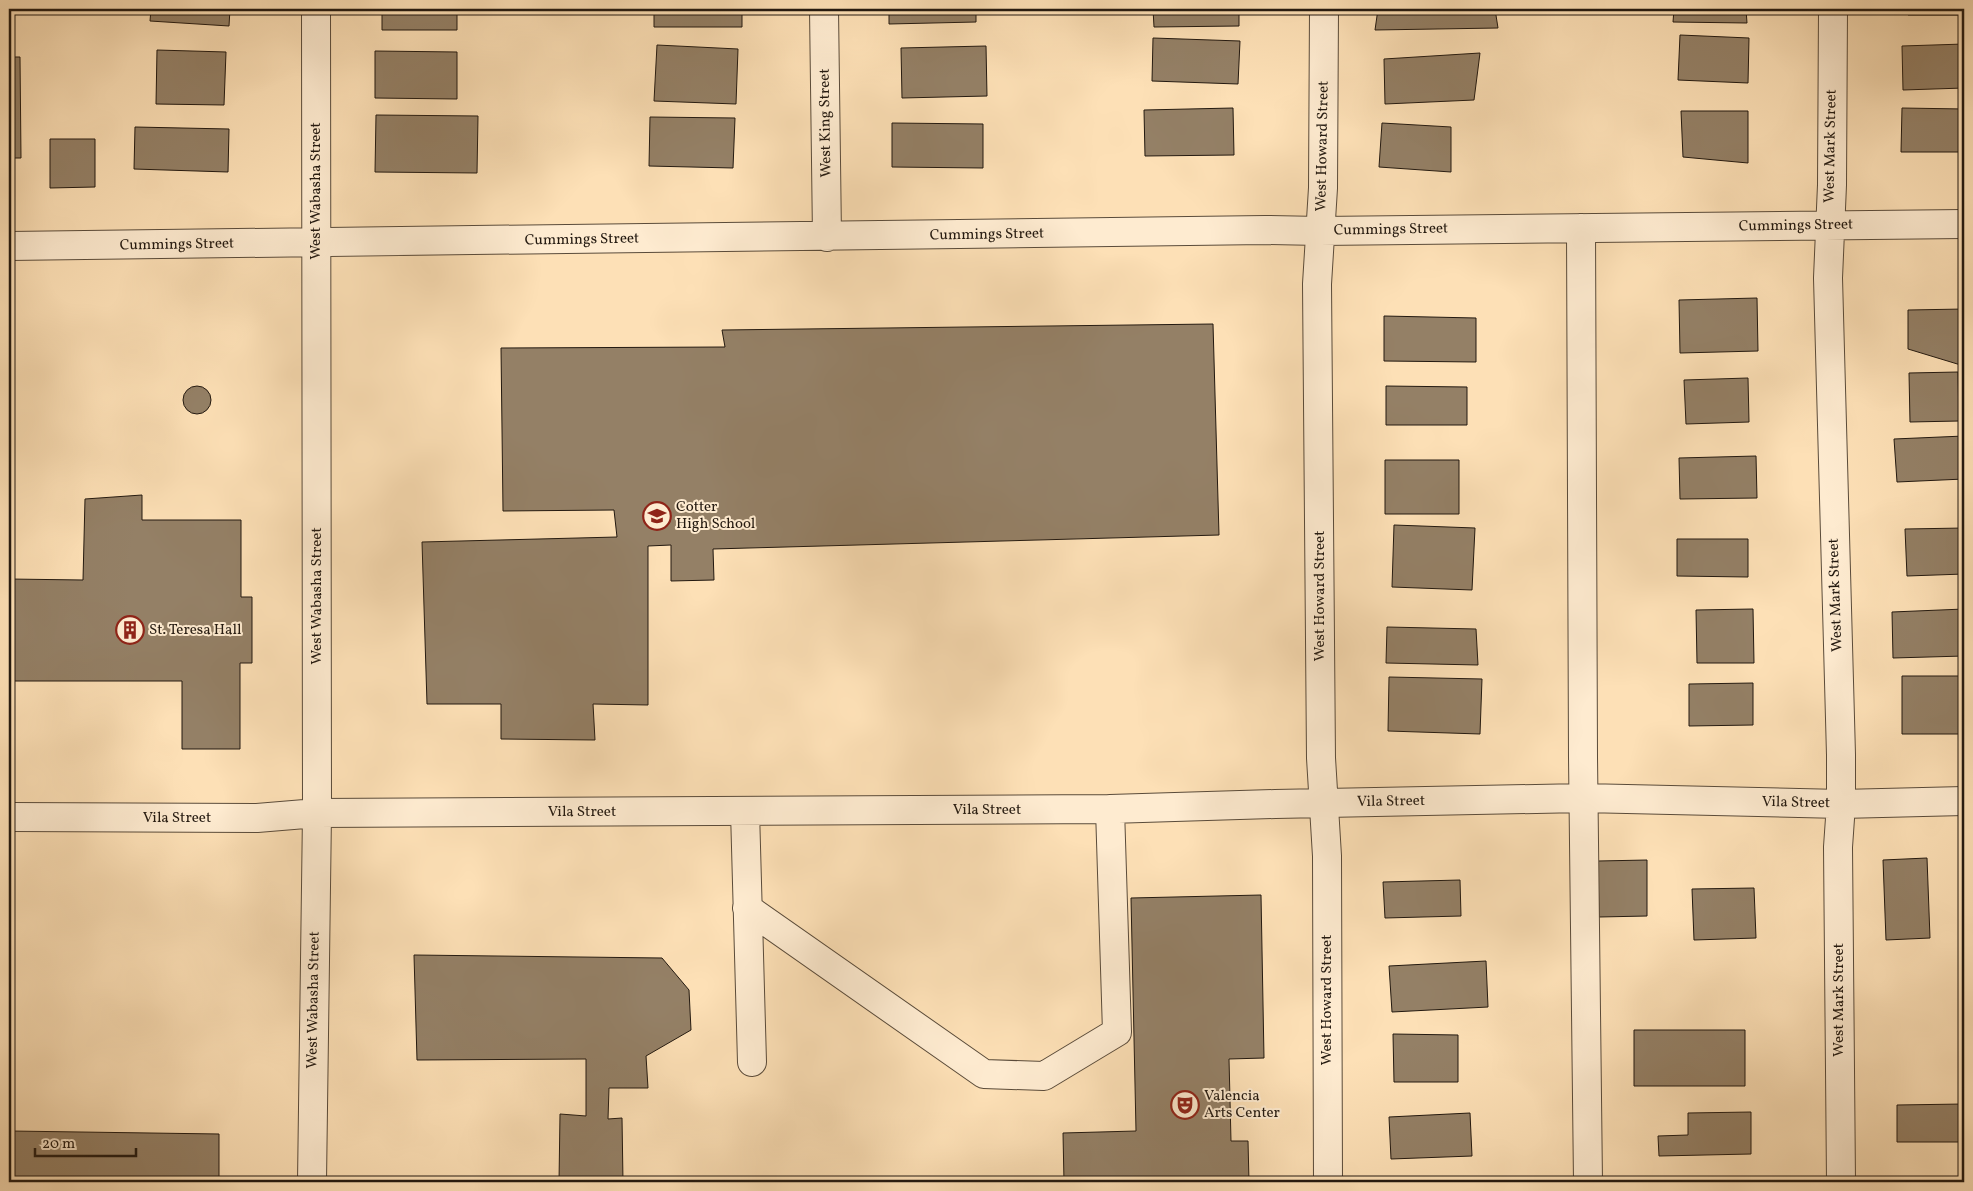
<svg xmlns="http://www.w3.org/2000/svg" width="1973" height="1191" font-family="Vollkorn,serif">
<rect width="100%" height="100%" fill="#fde0b6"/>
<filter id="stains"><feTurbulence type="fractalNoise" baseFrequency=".004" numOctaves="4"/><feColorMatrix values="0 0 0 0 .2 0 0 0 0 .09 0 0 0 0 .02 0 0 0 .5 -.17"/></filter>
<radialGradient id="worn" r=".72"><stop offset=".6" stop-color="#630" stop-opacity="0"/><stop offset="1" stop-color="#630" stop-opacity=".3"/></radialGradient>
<path fill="#948066" stroke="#231910" d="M 151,9 L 230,9 L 229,26 L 150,21 Z
M 382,9 L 457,9 L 457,30 L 382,30 Z
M 654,9 L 742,9 L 742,27 L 654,27 Z
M 889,9 L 976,9 L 976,22 L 889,24 Z
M 1153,9 L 1239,9 L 1239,26 L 1154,27 Z
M 1378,9 L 1495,9 L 1498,28 L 1375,30 Z
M 1674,9 L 1746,9 L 1747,23 L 1673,22 Z
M 1908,9 L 1964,9 L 1964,15 L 1908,15 Z
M 1680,35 L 1749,38 L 1748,83 L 1678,80 Z
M 1153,38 L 1240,41 L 1238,84 L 1152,81 Z
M 1964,44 L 1964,88 L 1903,90 L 1902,46 Z
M 657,45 L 738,49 L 736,104 L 654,101 Z
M 986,46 L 987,96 L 902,98 L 901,48 Z
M 157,50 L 226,52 L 224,105 L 156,104 Z
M 375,51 L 457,52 L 457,99 L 375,98 Z
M 1480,53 L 1474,100 L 1385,104 L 1384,59 Z
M 9,57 L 20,57 L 21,158 L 9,158 Z
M 1233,108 L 1234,155 L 1145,156 L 1144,110 Z
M 1902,108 L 1964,109 L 1964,152 L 1901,152 Z
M 1681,111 L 1748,111 L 1748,163 L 1683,157 Z
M 376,115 L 478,116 L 477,173 L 375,172 Z
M 650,117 L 735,118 L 733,168 L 649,166 Z
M 892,123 L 983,124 L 983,168 L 892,167 Z
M 1382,123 L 1451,127 L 1451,172 L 1379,167 Z
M 135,127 L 229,129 L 228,172 L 134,169 Z
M 50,139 L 95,139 L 95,187 L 50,188 Z
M 1757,298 L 1758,351 L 1680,353 L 1679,300 Z
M 1964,309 L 1964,366 L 1908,349 L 1908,310 Z
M 1384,316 L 1476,318 L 1476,362 L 1384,361 Z
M 1213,324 L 1219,535 L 713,549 L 714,580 L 671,581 L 671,545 L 648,546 L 648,705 L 593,704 L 595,740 L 501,739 L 501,704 L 427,704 L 422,542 L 617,537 L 614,510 L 503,511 L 501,348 L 725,347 L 722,330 Z
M 1958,372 L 1959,421 L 1910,422 L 1909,373 Z
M 1748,378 L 1749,422 L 1686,424 L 1684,380 Z
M 1386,386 L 1467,387 L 1467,425 L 1386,425 Z
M183 400a14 14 0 1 1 28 0a14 14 0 1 1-28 0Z
M 9,419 L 12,419 L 12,471 L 9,471 Z
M 1964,436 L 1964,479 L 1897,482 L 1894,439 Z
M 1756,456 L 1757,498 L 1680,499 L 1679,458 Z
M 1385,460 L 1459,460 L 1459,514 L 1385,514 Z
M 142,495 L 142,520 L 241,520 L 241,597 L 252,597 L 252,663 L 240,663 L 240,749 L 182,749 L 182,681 L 13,681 L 13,747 L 9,747 L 9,579 L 83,580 L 85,499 Z
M 1394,525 L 1475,528 L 1472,590 L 1392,587 Z
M 1964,528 L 1964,574 L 1907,576 L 1905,529 Z
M 1677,539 L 1748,539 L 1748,577 L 1677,576 Z
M 1753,609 L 1754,663 L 1697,663 L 1696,610 Z
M 1964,609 L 1964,656 L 1893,658 L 1892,612 Z
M 1387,627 L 1476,629 L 1478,665 L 1386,663 Z
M 1902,676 L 1964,676 L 1964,734 L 1902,734 Z
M 1389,677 L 1482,679 L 1480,734 L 1388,731 Z
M 1753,683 L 1753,725 L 1689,726 L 1689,684 Z
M 1927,858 L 1930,938 L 1886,940 L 1883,860 Z
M 1647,860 L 1647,916 L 1599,917 L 1598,861 Z
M 1460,880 L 1461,916 L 1385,918 L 1383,882 Z
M 1754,888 L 1756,938 L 1694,940 L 1692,889 Z
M 1261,895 L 1264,1058 L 1229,1059 L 1231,1141 L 1248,1141 L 1249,1182 L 1064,1182 L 1063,1133 L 1136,1131 L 1131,898 Z
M 9,903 L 14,903 L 11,1131 L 219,1134 L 219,1182 L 9,1182 Z
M 414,955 L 662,958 L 689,990 L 691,1030 L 646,1056 L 648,1088 L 609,1088 L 608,1119 L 622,1118 L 623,1182 L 559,1182 L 560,1114 L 586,1116 L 586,1059 L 417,1060 Z
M 1486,961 L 1488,1007 L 1392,1012 L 1389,966 Z
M 1634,1030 L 1745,1030 L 1745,1086 L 1634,1086 Z
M 1393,1034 L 1458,1035 L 1458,1082 L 1394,1082 Z
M 1963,1104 L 1963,1142 L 1897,1142 L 1897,1105 Z
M 1751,1112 L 1751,1154 L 1659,1156 L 1658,1136 L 1688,1135 L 1688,1113 Z
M 1470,1113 L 1472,1156 L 1391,1159 L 1389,1117 Z"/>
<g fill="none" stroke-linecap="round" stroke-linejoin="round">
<defs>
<path id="minor" d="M 824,9 L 827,237
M 1324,9 L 1323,188 L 1317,284 L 1321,758 L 1327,856 L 1328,1182
M 1833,9 L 1832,185 L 1828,278 L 1841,755 L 1841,804 L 1838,847 L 1841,1182
M 1581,228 L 1583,757 L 1588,1182
M 9,246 L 1265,230 L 1320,231 L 1964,224
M 745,811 L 752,1062
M 9,817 L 257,818 L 317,813 L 1110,809 L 1275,804 L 1583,798 L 1841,804 L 1964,801
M 747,908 L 984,1074 L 1044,1076 L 1117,1032 L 1110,809
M 312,1182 L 317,813 L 316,9"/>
</defs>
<use href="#minor" stroke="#5a4b3a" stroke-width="30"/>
<use href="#minor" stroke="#feebd0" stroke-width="28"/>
</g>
<defs>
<symbol id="school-ring" viewBox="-11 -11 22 22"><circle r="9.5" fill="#feebd0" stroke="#8f2418" stroke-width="1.5"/><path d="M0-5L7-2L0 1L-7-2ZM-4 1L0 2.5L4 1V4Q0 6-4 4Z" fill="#8f2418"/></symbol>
<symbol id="building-ring" viewBox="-11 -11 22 22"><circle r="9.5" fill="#feebd0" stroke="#8f2418" stroke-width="1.5"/><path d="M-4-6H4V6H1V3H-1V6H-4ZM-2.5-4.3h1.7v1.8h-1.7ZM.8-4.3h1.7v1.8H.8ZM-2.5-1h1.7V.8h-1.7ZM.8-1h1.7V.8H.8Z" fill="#8f2418"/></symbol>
<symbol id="theatre-ring" viewBox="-11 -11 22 22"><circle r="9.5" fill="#feebd0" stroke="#8f2418" stroke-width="1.5"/><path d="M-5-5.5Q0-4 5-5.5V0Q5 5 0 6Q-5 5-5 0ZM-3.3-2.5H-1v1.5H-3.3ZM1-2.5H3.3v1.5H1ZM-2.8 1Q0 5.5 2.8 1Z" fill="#8f2418"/></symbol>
</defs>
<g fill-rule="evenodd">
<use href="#school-ring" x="641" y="500" width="32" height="32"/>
<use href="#building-ring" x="114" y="614" width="32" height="32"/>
<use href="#theatre-ring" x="1169" y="1089" width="32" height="32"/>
</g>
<g text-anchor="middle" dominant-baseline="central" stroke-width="4" stroke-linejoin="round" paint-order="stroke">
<g font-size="15" fill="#231910" stroke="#feebd0">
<text transform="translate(826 123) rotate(-91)">West King Street</text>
<text transform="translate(1323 146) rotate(-89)">West Howard Street</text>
<text transform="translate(1831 146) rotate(-89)">West Mark Street</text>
<text transform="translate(316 191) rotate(-90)">West Wabasha Street</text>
<text transform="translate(1796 226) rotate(-1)">Cummings Street</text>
<text transform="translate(1391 230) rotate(-1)">Cummings Street</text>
<text transform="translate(987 235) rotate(-1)">Cummings Street</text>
<text transform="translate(582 240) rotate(-1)">Cummings Street</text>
<text transform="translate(177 245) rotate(-1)">Cummings Street</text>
<text transform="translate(1836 595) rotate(-92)">West Mark Street</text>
<text transform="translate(317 596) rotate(-90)">West Wabasha Street</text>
<text transform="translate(1320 596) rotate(-90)">West Howard Street</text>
<text transform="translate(1391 802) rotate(-1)">Vila Street</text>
<text transform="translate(1796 803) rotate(1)">Vila Street</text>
<text x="987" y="810">Vila Street</text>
<text x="582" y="812">Vila Street</text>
<text x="177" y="818">Vila Street</text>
<text transform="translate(314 1000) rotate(-89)">West Wabasha Street</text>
<text transform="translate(1327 1000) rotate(-90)">West Howard Street</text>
<text transform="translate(1839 1000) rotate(-90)">West Mark Street</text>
</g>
<g font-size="15" fill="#231910" stroke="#feebd0" text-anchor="start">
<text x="676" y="507">Cotter<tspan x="676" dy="17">High School</tspan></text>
<text x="149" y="630">St. Teresa Hall</text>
<text x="1204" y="1096">Valencia<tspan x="1204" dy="17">Arts Center</tspan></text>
</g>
</g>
<rect width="1973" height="1191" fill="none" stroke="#fde0b6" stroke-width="30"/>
<rect x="10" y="10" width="1953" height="1171" fill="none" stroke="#231910" stroke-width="2.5"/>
<rect x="15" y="15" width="1943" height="1161" fill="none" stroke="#231910"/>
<path d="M35 1148v8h101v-8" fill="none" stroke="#231910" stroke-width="2.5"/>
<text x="42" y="1148" font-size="15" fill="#231910" stroke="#feebd0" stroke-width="4" paint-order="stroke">20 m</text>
<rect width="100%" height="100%" filter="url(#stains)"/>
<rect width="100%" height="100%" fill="url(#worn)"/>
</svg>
